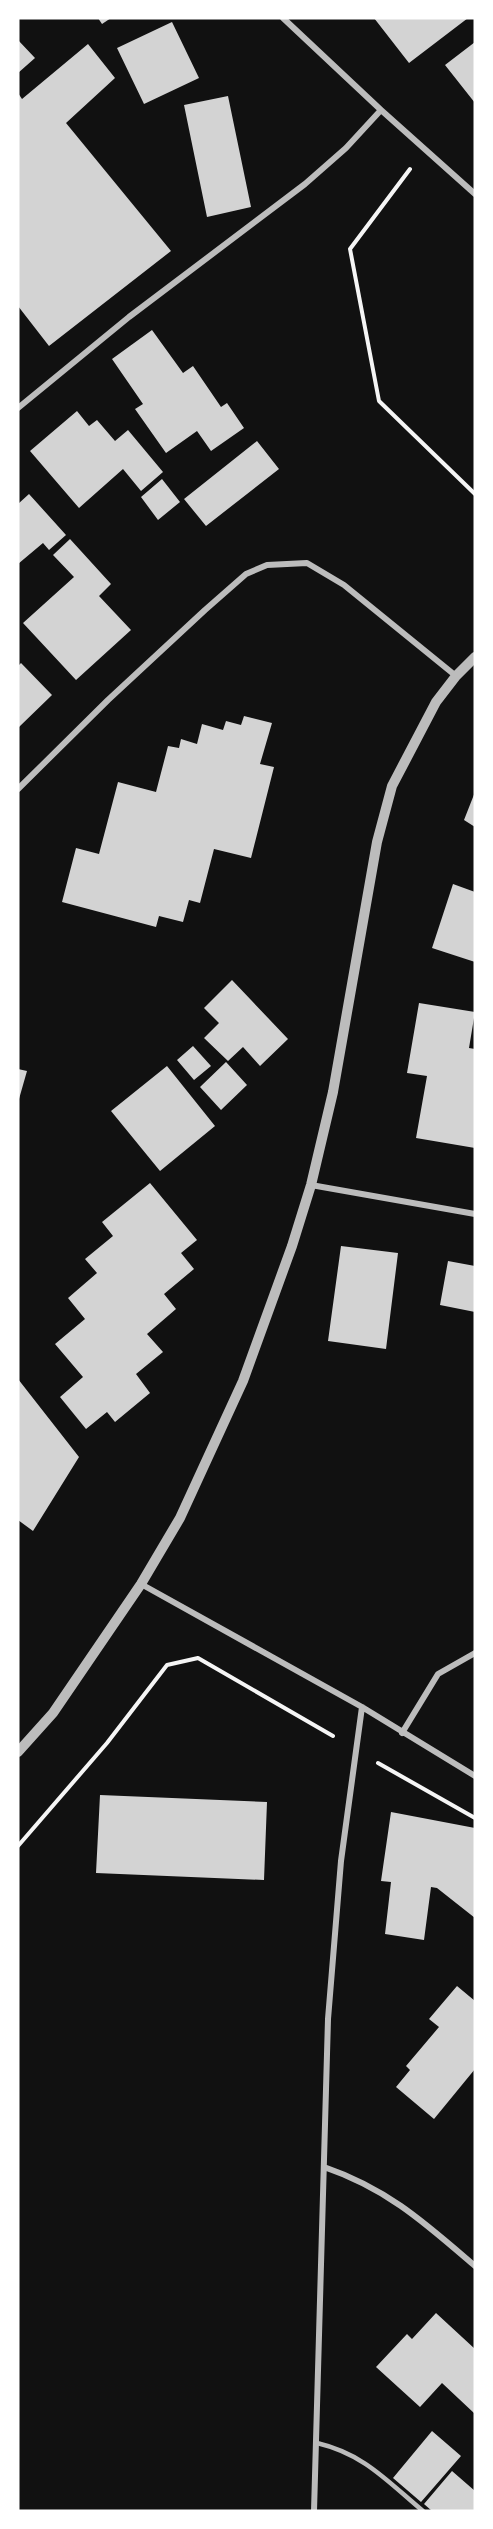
<svg xmlns="http://www.w3.org/2000/svg" width="493" height="2529" font-family="Karla,sans-serif">
<rect width="100%" height="100%" fill="#111"/>
<path fill="#d3d3d3" d="M 98,18 L 111,18 L 102,24 Z
M 374,18 L 468,18 L 409,63 Z
M 172,22 L 199,78 L 144,104 L 117,48 Z
M 18,40 L 35,58 L 18,73 Z
M 475,42 L 475,103 L 445,65 Z
M 88,44 L 115,78 L 66,123 L 171,251 L 49,346 L 18,306 L 18,93 L 22,99 Z
M 228,96 L 251,207 L 207,217 L 184,105 Z
M 152,330 L 183,373 L 193,366 L 221,407 L 227,403 L 244,428 L 211,451 L 197,431 L 166,453 L 135,409 L 143,404 L 112,359 Z
M 77,411 L 89,426 L 97,420 L 115,441 L 128,430 L 163,472 L 141,491 L 123,469 L 79,508 L 30,451 Z
M 257,441 L 279,469 L 206,526 L 184,499 Z
M 162,479 L 180,502 L 158,520 L 141,497 Z
M 29,494 L 66,535 L 49,550 L 43,543 L 18,564 L 18,504 Z
M 70,539 L 111,584 L 99,596 L 131,630 L 76,680 L 23,623 L 74,577 L 53,555 Z
M 21,663 L 52,695 L 18,728 L 18,666 Z
M 244,716 L 272,723 L 260,764 L 274,767 L 251,858 L 214,849 L 200,903 L 189,900 L 183,922 L 159,916 L 156,927 L 62,902 L 76,848 L 99,854 L 118,782 L 156,792 L 168,746 L 179,748 L 181,739 L 197,744 L 202,724 L 223,730 L 226,721 L 241,725 Z
M 475,792 L 475,827 L 464,820 Z
M 453,884 L 475,892 L 475,962 L 432,948 Z
M 232,980 L 288,1039 L 260,1066 L 243,1047 L 228,1061 L 204,1038 L 219,1023 L 204,1008 Z
M 419,1003 L 475,1012 L 469,1048 L 475,1049 L 475,1148 L 416,1138 L 427,1076 L 407,1073 Z
M 193,1046 L 211,1066 L 194,1080 L 177,1060 Z
M 226,1062 L 247,1085 L 221,1110 L 200,1087 Z
M 167,1066 L 215,1126 L 160,1171 L 111,1111 Z
M 18,1069 L 27,1071 L 19,1099 L 18,1099 Z
M 150,1183 L 197,1240 L 181,1253 L 194,1269 L 164,1294 L 176,1309 L 147,1334 L 163,1352 L 136,1374 L 150,1393 L 115,1422 L 107,1412 L 86,1429 L 60,1397 L 83,1377 L 55,1344 L 85,1319 L 68,1298 L 97,1273 L 85,1259 L 113,1236 L 102,1222 Z
M 341,1246 L 398,1253 L 386,1349 L 328,1341 Z
M 448,1261 L 475,1266 L 475,1312 L 440,1305 Z
M 18,1379 L 79,1457 L 33,1531 L 18,1520 Z
M 100,1795 L 267,1802 L 264,1880 L 96,1873 Z
M 391,1812 L 475,1828 L 475,1918 L 437,1888 L 431,1887 L 424,1940 L 385,1934 L 391,1882 L 381,1881 Z
M 457,1986 L 475,2001 L 475,2069 L 434,2119 L 396,2087 L 410,2070 L 406,2066 L 439,2027 L 429,2019 Z
M 436,2313 L 475,2349 L 475,2414 L 442,2383 L 420,2407 L 376,2367 L 407,2334 L 412,2339 Z
M 432,2431 L 461,2456 L 421,2502 L 393,2478 Z
M 452,2471 L 475,2491 L 475,2511 L 432,2511 L 424,2504 Z"/>
<g fill="none" stroke-linecap="round" stroke-linejoin="round">
<path stroke="#f5f5f5" stroke-width="4" d="M 410,169 L 350,249 L 379,401 L 475,494
M 378,1763 L 475,1818
M 18,1846 L 107,1743 L 167,1665 L 198,1658 L 333,1736"/>
<path stroke="#bcbcbc" stroke-width="4.5" d="M 317,2443 C 364,2454 387,2481 423,2511"/>
<path stroke="#bcbcbc" stroke-width="6" d="M 283,18 L 381,110 L 475,194
M 18,408 L 129,317 L 305,184 L 346,148 L 381,110
M 18,789 L 108,700 L 205,610 L 246,574 L 267,565 L 307,563 L 344,585 L 456,676
M 311,1185 L 475,1214
M 141,1584 L 362,1707 L 475,1776
M 402,1733 L 438,1674 L 475,1653
M 324,2167 C 388,2189 425,2223 475,2266
M 314,2511 L 328,2019 L 341,1861 L 362,1707"/>
<path stroke="#bcbcbc" stroke-width="10" d="M 18,1752 L 53,1713 L 141,1584 L 180,1518 L 243,1381 L 292,1246 L 311,1185 L 333,1092 L 377,842 L 392,786 L 436,702 L 456,676 L 475,657"/>
</g>
<rect width="493" height="2529" fill="none" stroke="#ffffff" stroke-width="39"/>
</svg>
